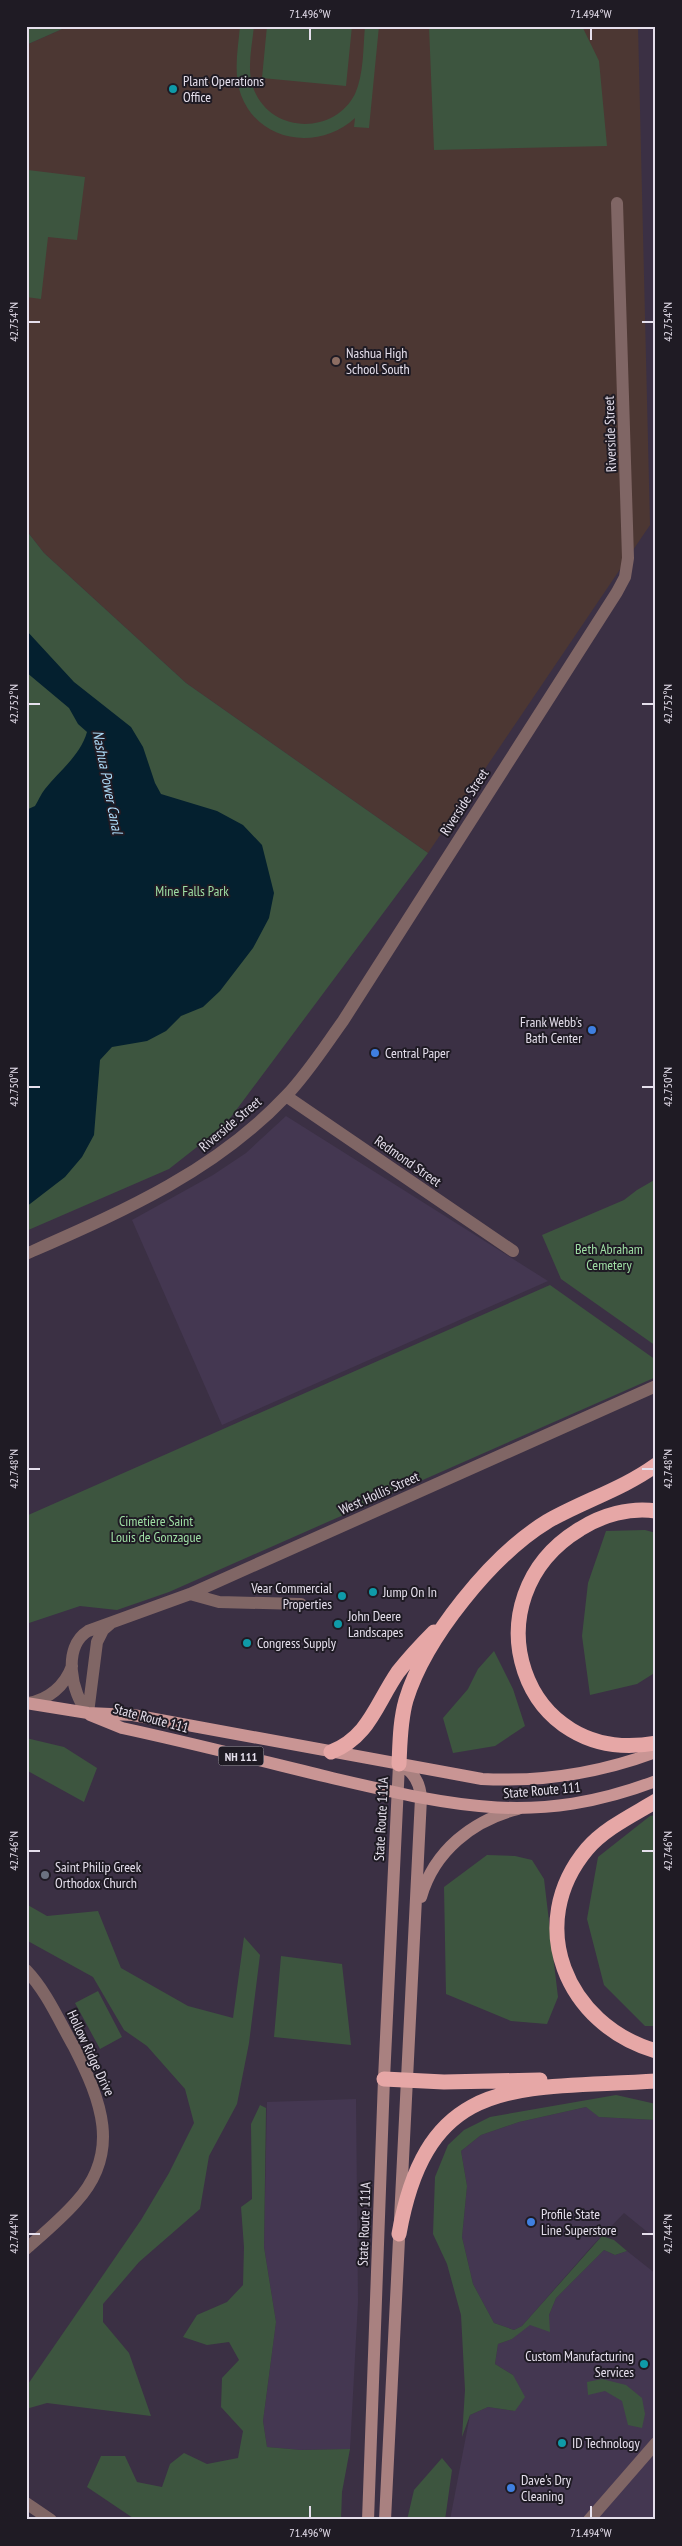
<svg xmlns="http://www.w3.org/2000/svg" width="682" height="2546" font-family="'PT Sans Narrow',sans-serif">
<rect width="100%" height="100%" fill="#3b3044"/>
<path fill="#443751" d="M 286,1116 L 548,1281 L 222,1425 L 132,1220 L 213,1175 L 246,1153 Z
M 356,2099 L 358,2302 L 350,2449 L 301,2450 L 267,2447 L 263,2421 L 276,2322 L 264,2247 L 267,2102 Z
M 586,2107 L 600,2117 L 656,2120 L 656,2239 L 624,2213 L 593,2245 L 522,2326 L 514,2330 L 494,2323 L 473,2284 L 462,2237 L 467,2186 L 461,2151 L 481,2135 L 519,2122 Z
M 604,2250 L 615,2255 L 627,2251 L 656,2274 L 656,2520 L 450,2520 L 470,2415 L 488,2407 L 515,2411 L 513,2375 L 495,2364 L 498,2344 L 512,2339 L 524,2328 L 549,2315 L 556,2298 Z"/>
<path fill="#4c3733" d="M 69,26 L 638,26 L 650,525 L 428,853 L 186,683 L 44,553 L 26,530 L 26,45 Z"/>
<path fill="#3d553f" d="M 26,26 L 69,26 L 26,45 Z
M 240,26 L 254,26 C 252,47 246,71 254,90 C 272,134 334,135 355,94 C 364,74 363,48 365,26 L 379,26 L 369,128 L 354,127 L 355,118 C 319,151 259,143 241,95 C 233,73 238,49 240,26 Z
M 267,26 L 352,26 L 346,86 L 262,78 Z
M 429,26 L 582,26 L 599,61 L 607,146 L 434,150 Z
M 28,170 L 85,177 L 77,240 L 48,237 L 41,299 L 26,297 Z
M 26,530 L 44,553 L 186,683 L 428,853 L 225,1125 L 169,1169 L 26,1231 Z
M 656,1179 L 656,1346 L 561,1279 L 542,1235 L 624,1200 L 637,1190 Z
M 550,1285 L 656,1360 L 656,1377 L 169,1592 L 117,1610 L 80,1606 L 26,1624 L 26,1516 Z
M 645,1530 L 656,1533 L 656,1672 L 637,1684 L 590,1695 L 582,1636 L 588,1583 L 606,1531 Z
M 494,1651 L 513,1689 L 525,1726 L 495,1746 L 453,1753 L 443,1718 L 468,1689 L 478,1669 Z
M 26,1738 L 64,1747 L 97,1768 L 84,1802 L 26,1770 Z
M 656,1815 L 656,2026 L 645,2026 L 604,1985 L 587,1919 L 598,1857 L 650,1816 Z
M 487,1855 L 515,1856 L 532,1860 L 544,1879 L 558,1997 L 547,2024 L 511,2021 L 446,1994 L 444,1887 Z
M 26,1904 L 47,1916 L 98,1911 L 121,1968 L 188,2006 L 233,2018 L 244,1937 L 260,1955 L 249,2043 L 237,2104 L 209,2156 L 200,2209 L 139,2262 L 103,2304 L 103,2322 L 129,2353 L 151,2416 L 47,2403 L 26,2409 L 26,2387 L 141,2220 L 169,2173 L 194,2123 L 185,2089 L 147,2046 L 124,2030 L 93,1977 L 26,1940 Z
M 281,1956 L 342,1964 L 351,2045 L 274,2037 Z
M 98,1991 L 122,2037 L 100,2049 L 75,2003 Z
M 616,2095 L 656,2104 L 656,2120 L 599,2117 L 586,2107 L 519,2122 L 481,2135 L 461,2151 L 467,2186 L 462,2237 L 473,2284 L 494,2323 L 514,2330 L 522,2326 L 602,2236 L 614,2240 L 627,2251 L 615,2255 L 604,2250 L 556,2298 L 549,2315 L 550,2332 L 530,2325 L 512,2339 L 498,2344 L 495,2364 L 513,2375 L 525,2397 L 515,2411 L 488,2407 L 470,2415 L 462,2437 L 465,2390 L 461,2315 L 447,2264 L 433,2234 L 435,2177 L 448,2145 L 464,2130 L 490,2117 Z
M 260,2105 L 266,2108 L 264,2247 L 276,2322 L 263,2421 L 267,2447 L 301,2450 L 350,2449 L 342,2492 L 341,2520 L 136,2520 L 87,2487 L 101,2456 L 125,2456 L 137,2482 L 162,2487 L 170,2464 L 184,2453 L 207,2464 L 238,2458 L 243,2431 L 221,2407 L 222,2378 L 239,2360 L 229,2342 L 207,2345 L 183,2337 L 197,2315 L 227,2302 L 243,2285 L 244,2247 L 241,2207 L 252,2199 L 251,2124 Z
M 602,2379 L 626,2385 L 642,2398 L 645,2414 L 642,2428 L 628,2425 L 622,2401 L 605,2391 L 588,2395 L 587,2382 Z
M 442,2458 L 452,2470 L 445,2520 L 407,2520 L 414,2490 Z"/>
<path fill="#04202f" d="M 26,630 L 74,682 L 131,727 L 143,747 L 155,783 L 161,794 L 217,811 L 243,825 L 262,845 L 274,893 L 269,918 L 253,948 L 220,991 L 203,1007 L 181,1016 L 166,1031 L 147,1041 L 112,1047 L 100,1060 L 94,1135 L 82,1157 L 65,1177 L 26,1207 L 26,810 L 35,806 C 38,801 41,794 45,789 C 60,770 80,756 87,732 L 78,724 L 69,708 L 26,672 Z"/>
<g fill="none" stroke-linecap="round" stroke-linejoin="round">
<path stroke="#806665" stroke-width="12" d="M 286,1096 L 513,1251
M 26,1254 C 121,1212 213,1173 286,1096 C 308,1073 325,1046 343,1021 L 617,592 L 625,577 L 628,558 L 617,203
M 190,1594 L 219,1602 L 301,1604
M 28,1703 C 48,1700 65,1686 72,1666
M 88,1713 C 71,1693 62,1647 88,1631 L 190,1594 L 656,1386
M 88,1713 L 97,1642 L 103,1630 L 110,1624
M 26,1970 C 47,1992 59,2021 74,2047 C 101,2100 122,2152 76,2202 C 61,2219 43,2234 26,2249
M 26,2503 L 51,2520
M 589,2520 L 656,2443"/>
<path stroke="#a98180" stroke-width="12" d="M 421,1897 C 434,1851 473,1820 518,1809
M 368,2520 L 384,2079 L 399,1764 C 414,1771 420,1783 421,1798 L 385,2520"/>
<path stroke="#c99594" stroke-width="12" d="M 26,1703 L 88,1713 L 133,1715 L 482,1779 C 541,1782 600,1773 656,1752
M 90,1715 L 122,1728 C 192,1743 262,1761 332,1778 C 452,1806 535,1827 656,1781"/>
<path stroke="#e6a7a6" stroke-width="15" d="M 656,1511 C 630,1507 602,1515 580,1529 C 466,1598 521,1768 656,1743
M 331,1752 C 369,1737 376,1704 398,1672 C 409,1658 421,1645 434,1632
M 399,1764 C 400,1743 400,1721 406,1700 C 425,1638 492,1555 548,1521 C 583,1501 623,1489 656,1465
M 656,1801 C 633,1815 605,1828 587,1849 C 524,1924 566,2025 656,2051
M 384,2079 L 444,2082 L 540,2080
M 399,2234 C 428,2070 521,2090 656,2081"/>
</g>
<path fill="none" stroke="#e5dfec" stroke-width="2" d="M 310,28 L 310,40M 591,28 L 591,40M 28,322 L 40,322M 642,322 L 654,322M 28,704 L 40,704M 642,704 L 654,704M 28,1087 L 40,1087M 642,1087 L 654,1087M 28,1469 L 40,1469M 642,1469 L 654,1469M 28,1851 L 40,1851M 642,1851 L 654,1851M 28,2234 L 40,2234M 642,2234 L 654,2234M 310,2506 L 310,2518M 591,2506 L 591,2518"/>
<g fill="#0f9aa8" stroke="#1f1b24" stroke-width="2">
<circle cx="173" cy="89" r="5"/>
<circle cx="373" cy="1592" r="5"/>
<circle cx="342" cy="1596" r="5"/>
<circle cx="338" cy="1624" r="5"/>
<circle cx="247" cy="1643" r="5"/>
<circle cx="644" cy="2364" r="5"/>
<circle cx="562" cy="2443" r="5"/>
</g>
<circle fill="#8d6e63" stroke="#1f1b24" stroke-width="2" cx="336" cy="361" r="5"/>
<g fill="#3f7fe0" stroke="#1f1b24" stroke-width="2">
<circle cx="592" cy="1030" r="5"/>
<circle cx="375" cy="1053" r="5"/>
<circle cx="531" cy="2222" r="5"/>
<circle cx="511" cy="2488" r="5"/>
</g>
<circle fill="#6b7280" stroke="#1f1b24" stroke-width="2" cx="45" cy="1875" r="5"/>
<g text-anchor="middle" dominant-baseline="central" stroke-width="4" stroke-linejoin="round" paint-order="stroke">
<rect fill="#1f1b24" stroke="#aaa4b0" stroke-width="1" x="218.5" y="1746.5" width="45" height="19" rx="4"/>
<g font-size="12" font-weight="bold" fill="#e5dfec">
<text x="241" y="1756">NH 111</text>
</g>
<g font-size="14" fill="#e5dfec" stroke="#1f1b24" text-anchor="start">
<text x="183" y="81">Plant Operations<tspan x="183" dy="16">Office</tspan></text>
<text x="346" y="353">Nashua High<tspan x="346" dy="16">School South</tspan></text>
<text x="582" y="1022" text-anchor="end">Frank Webb's<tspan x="582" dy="16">Bath Center</tspan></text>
<text x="385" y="1053">Central Paper</text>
<text x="332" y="1588" text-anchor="end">Vear Commercial<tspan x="332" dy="16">Properties</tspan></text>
<text x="383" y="1592">Jump On In</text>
<text x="348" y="1616">John Deere<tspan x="348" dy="16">Landscapes</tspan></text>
<text x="257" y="1643">Congress Supply</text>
<text x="55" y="1867">Saint Philip Greek<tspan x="55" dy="16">Orthodox Church</tspan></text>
<text x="541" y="2214">Profile State<tspan x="541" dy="16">Line Superstore</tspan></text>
<text x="634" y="2356" text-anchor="end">Custom Manufacturing<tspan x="634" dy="16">Services</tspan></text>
<text x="572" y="2443">ID Technology</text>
<text x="521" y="2480">Dave's Dry<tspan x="521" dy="16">Cleaning</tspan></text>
</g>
<g font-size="14" fill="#e5dfec" stroke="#1f1b24">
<text transform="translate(610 434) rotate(-92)">Riverside Street</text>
<text transform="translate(464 802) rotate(-57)">Riverside Street</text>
<text transform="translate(230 1124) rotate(-40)">Riverside Street</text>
<text transform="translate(408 1161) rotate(35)">Redmond Street</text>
<text transform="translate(379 1493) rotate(-24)">West Hollis Street</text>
<text transform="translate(151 1718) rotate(15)">State Route 111</text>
<text transform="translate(542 1790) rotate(-5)">State Route 111</text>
<text transform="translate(381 1819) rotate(-87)">State Route 111A</text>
<text transform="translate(91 2053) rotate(65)">Hollow Ridge Drive</text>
<text transform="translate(364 2224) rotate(-88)">State Route 111A</text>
</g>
<g font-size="14" fill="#9fdfa4" stroke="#1f1b24">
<text x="192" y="891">Mine Falls Park</text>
<text x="609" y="1249">Beth Abraham<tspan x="609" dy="16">Cemetery</tspan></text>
<text x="156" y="1521">Cimetière Saint<tspan x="156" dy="16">Louis de Gonzague</tspan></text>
</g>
<g font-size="15" font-style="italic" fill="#abd9f6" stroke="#1f1b24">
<text transform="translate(108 782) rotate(79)">Nashua Power Canal</text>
</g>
</g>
<rect width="682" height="2546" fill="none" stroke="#1f1b24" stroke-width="55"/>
<rect x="28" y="28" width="626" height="2490" fill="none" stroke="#e5dfec" stroke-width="2"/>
<g font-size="12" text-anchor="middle" fill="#e5dfec">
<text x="310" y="18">71.496°W</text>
<text x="591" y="18">71.494°W</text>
<text transform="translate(14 322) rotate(-90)" y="4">42.754°N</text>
<text transform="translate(668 322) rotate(-90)" y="4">42.754°N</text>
<text transform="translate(14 704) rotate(-90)" y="4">42.752°N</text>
<text transform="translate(668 704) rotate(-90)" y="4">42.752°N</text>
<text transform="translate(14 1087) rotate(-90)" y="4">42.750°N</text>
<text transform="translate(668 1087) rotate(-90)" y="4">42.750°N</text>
<text transform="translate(14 1469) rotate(-90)" y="4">42.748°N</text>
<text transform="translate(668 1469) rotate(-90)" y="4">42.748°N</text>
<text transform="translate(14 1851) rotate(-90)" y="4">42.746°N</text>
<text transform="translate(668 1851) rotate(-90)" y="4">42.746°N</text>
<text transform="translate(14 2234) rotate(-90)" y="4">42.744°N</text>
<text transform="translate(668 2234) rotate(-90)" y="4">42.744°N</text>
<text x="310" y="2537">71.496°W</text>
<text x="591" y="2537">71.494°W</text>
</g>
</svg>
